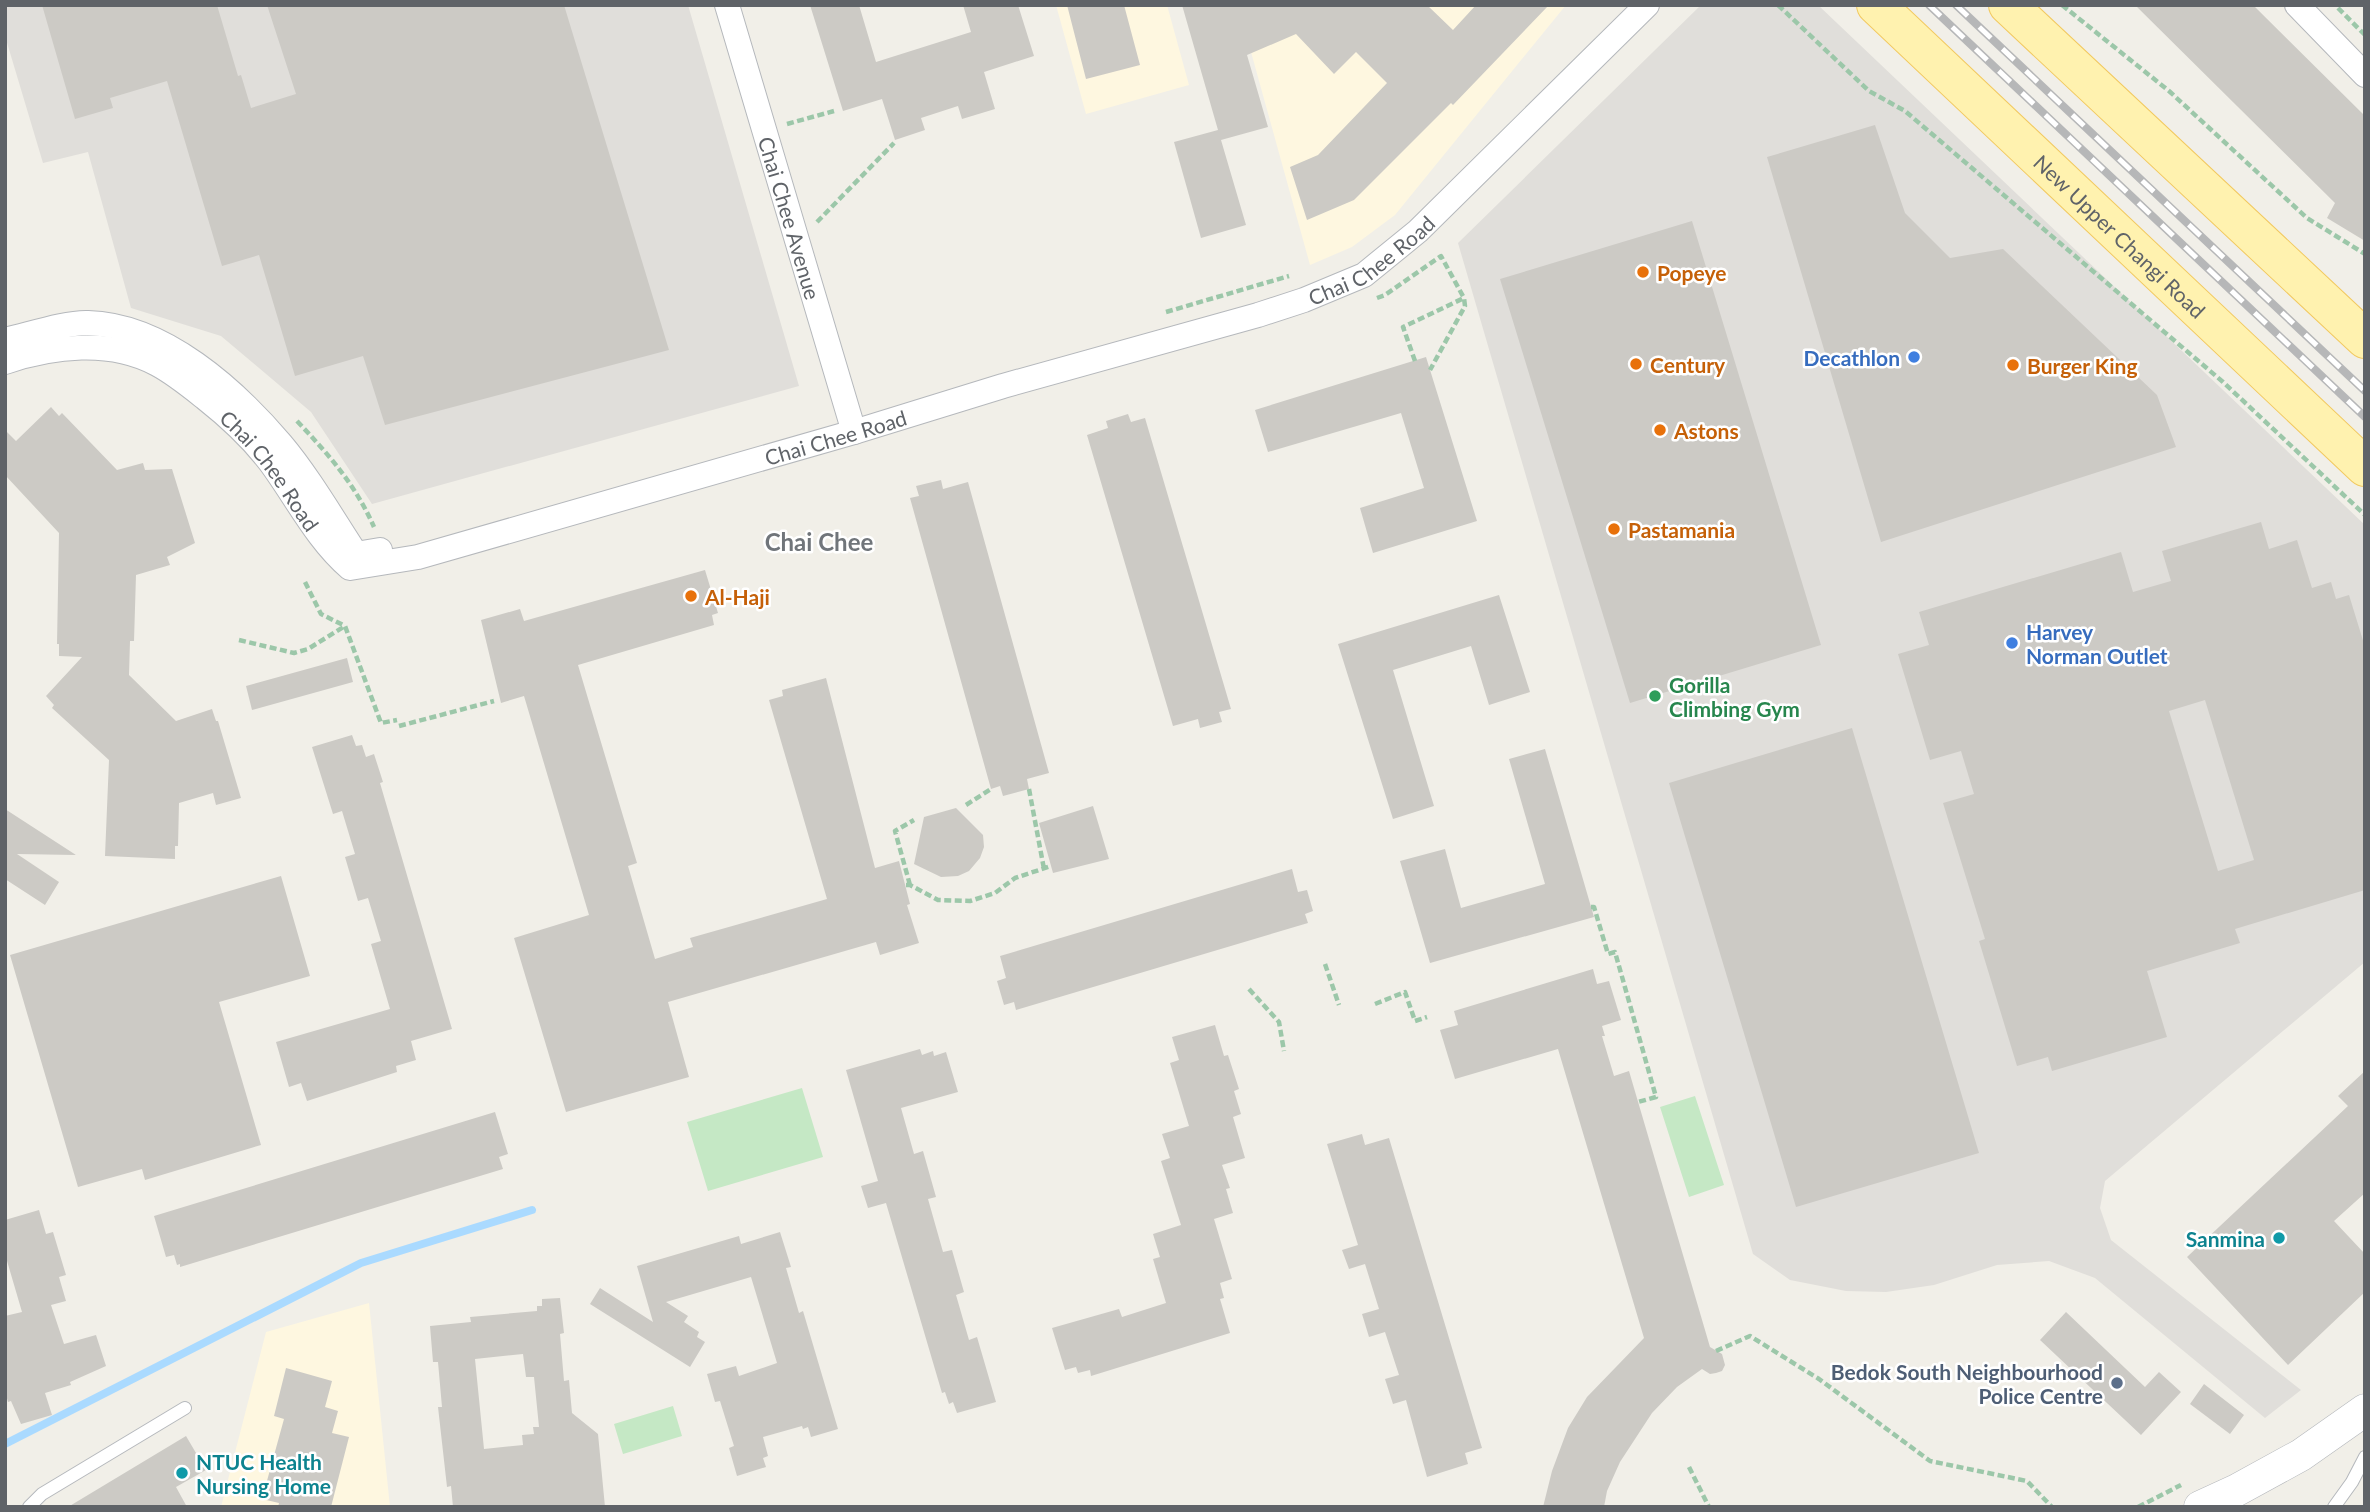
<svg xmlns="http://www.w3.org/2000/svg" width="2370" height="1512" font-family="Lato,sans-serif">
<rect width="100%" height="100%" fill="#f1efe8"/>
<path fill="#fef7e0" d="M 1056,5 L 1167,5 L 1189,85 L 1086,114 Z
M 1238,5 L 1566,5 L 1395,215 L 1352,247 L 1310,265 Z
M 369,1303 L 390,1507 L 221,1507 L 266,1332 Z"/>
<path fill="#e0deda" d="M 5,5 L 688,5 L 799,386 L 372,504 L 311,412 L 221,336 L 131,308 L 88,152 L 43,163 L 5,36 Z
M 1701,5 L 1818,5 L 2365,525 L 2365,962 L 2105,1181 L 2100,1208 L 2111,1240 L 2301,1390 L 2265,1418 L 2095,1278 L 2049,1261 L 1997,1265 L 1934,1285 L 1886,1292 L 1846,1291 L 1790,1280 L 1753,1254 L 1458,243 Z"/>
<path fill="#c5e8c5" d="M 802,1088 L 823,1157 L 708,1191 L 687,1122 Z
M 1695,1096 L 1724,1185 L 1689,1197 L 1660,1107 Z
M 673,1406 L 682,1436 L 623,1454 L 614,1424 Z"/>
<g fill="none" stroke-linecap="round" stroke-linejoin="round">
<path stroke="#aadaff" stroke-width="8" d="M 5,1444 L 361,1263 L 532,1210"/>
</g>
<path fill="#cccac5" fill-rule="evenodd" d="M 42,5 L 217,5 L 238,76 L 241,75 L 251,108 L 296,94 L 267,5 L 564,5 L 669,350 L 385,425 L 363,356 L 295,376 L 259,255 L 222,266 L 167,81 L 110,98 L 113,108 L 75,119 Z
M 810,5 L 859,5 L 876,62 L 971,32 L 963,5 L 1018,5 L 1034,56 L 984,72 L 995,109 L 962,119 L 958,106 L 921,118 L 925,130 L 895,140 L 882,99 L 843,111 Z
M 1067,5 L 1124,5 L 1140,65 L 1086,79 Z
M 1182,5 L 1427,5 L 1453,30 L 1476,5 L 1549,5 L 1453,105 L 1451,103 L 1354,200 L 1307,220 L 1290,167 L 1318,155 L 1387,83 L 1356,52 L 1334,74 L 1296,34 L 1247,55 L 1268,127 L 1221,140 L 1246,225 L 1201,238 L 1174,142 L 1218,130 Z
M 2135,5 L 2253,5 L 2365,116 L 2365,241 L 2327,218 L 2335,203 Z
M 1875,125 L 1905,213 L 1950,258 L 2003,249 L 2157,395 L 2176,447 L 1881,542 L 1767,157 Z
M 1692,221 L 1821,645 L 1630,703 L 1500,279 Z
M 1426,357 L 1477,521 L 1373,553 L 1360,508 L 1424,488 L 1401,413 L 1268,452 L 1255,410 Z
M 51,407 L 59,416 L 62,413 L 117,470 L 143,463 L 145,470 L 172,469 L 195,543 L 167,557 L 170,565 L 136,575 L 134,641 L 130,641 L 129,675 L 176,721 L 212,709 L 216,721 L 218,721 L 241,798 L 216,805 L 213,793 L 179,803 L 178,846 L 175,846 L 175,859 L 105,856 L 109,760 L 52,708 L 54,705 L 46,696 L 82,657 L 59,656 L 59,644 L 57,644 L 59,533 L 5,475 L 5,430 L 16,441 Z
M 1128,414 L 1131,422 L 1145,418 L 1231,709 L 1219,712 L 1222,722 L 1200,728 L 1198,719 L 1173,726 L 1087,435 L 1108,428 L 1106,421 Z
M 941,480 L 943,489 L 968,482 L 1049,773 L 1027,779 L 1029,789 L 1003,796 L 1000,786 L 991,789 L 910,498 L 919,496 L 916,486 Z
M 2261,522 L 2269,549 L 2297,540 L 2312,588 L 2331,582 L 2336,599 L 2349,595 L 2365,647 L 2365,890 L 2235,929 L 2240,943 L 2147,971 L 2167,1037 L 2052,1071 L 2048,1057 L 2017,1066 L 1979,941 L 1985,939 L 1943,803 L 1974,794 L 1961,751 L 1930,760 L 1898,654 L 1929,645 L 1919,612 L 2121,552 L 2133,592 L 2171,581 L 2162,551 ZM 2205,700 L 2254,860 L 2218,871 L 2169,711 Z
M 705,570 L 718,613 L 712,615 L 714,625 L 578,665 L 637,863 L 628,866 L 655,959 L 693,947 L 690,938 L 827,899 L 769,700 L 783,696 L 782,690 L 826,678 L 875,868 L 899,861 L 910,904 L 907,905 L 919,943 L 880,955 L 876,942 L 668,1002 L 689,1077 L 566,1112 L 514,938 L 589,915 L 524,696 L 501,703 L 481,620 L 520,609 L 524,621 Z
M 1499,595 L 1530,692 L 1489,705 L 1471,646 L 1393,670 L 1434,806 L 1393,819 L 1338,644 Z
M 347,658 L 353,682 L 252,710 L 246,686 Z
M 1852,728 L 1979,1153 L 1796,1207 L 1669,783 Z
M 352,735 L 356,746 L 362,745 L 366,757 L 374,754 L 383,782 L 380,783 L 452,1029 L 411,1041 L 416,1060 L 396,1066 L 397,1072 L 307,1101 L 301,1083 L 289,1087 L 276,1042 L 390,1009 L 371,944 L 381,941 L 368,898 L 358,901 L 345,857 L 355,854 L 342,811 L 333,814 L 312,747 Z
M 1545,749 L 1594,917 L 1430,963 L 1400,861 L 1445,849 L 1461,908 L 1545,884 L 1509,759 Z
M 1093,806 L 1109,859 L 1053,873 L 1039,823 Z
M 956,808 L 983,835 L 984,847 L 980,858 L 969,871 L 958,876 L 941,877 L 914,864 L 924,817 Z
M 5,809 L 76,855 L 17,854 L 59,882 L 45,905 L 5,879 Z
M 1292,869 L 1298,892 L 1307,890 L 1313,911 L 1305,914 L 1308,923 L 1016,1010 L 1014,1002 L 1004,1005 L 997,981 L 1006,978 L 1000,956 Z
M 281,876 L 310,976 L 219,1002 L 261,1145 L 145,1180 L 142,1169 L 78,1187 L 10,955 Z
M 1593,969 L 1597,984 L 1609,981 L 1621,1020 L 1602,1026 L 1605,1036 L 1602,1036 L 1614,1076 L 1629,1071 L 1710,1347 L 1722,1354 L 1725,1365 L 1722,1371 L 1716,1373 L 1710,1374 L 1702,1369 L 1677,1387 L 1652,1413 L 1620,1462 L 1607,1491 L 1604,1507 L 1543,1507 L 1552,1471 L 1568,1428 L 1587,1397 L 1644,1338 L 1558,1049 L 1455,1079 L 1440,1030 L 1458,1025 L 1454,1011 Z
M 1215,1025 L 1224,1056 L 1228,1055 L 1239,1089 L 1234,1091 L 1241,1114 L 1233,1117 L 1245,1158 L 1222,1165 L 1230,1188 L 1226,1189 L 1233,1213 L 1214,1219 L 1232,1279 L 1220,1283 L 1224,1298 L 1220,1299 L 1230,1333 L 1091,1376 L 1090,1370 L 1078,1373 L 1076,1367 L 1065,1370 L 1052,1328 L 1119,1309 L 1122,1317 L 1166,1303 L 1153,1259 L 1160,1257 L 1153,1234 L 1181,1225 L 1161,1161 L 1170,1158 L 1162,1134 L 1189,1126 L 1170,1063 L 1179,1060 L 1172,1037 Z
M 920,1049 L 922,1055 L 933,1051 L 934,1056 L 946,1052 L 958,1092 L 901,1108 L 914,1154 L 923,1151 L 936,1197 L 928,1199 L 943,1252 L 952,1250 L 964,1292 L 956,1295 L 969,1340 L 977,1337 L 996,1402 L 957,1413 L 953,1402 L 949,1404 L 945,1392 L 942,1393 L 886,1203 L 868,1208 L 861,1186 L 878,1181 L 846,1070 Z
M 2365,1071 L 2365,1193 L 2334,1221 L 2365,1254 L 2365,1292 L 2288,1365 L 2187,1257 L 2348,1106 L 2338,1096 Z
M 495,1112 L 508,1154 L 499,1157 L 503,1169 L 180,1267 L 180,1264 L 177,1265 L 174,1255 L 166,1257 L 154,1216 Z
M 1362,1134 L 1365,1145 L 1389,1138 L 1482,1448 L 1465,1453 L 1468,1464 L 1427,1477 L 1406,1400 L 1393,1404 L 1385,1379 L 1399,1375 L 1385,1332 L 1369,1337 L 1362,1314 L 1379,1309 L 1365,1264 L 1349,1269 L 1342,1250 L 1358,1245 L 1327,1144 Z
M 39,1210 L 46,1234 L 53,1232 L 66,1275 L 59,1277 L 66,1301 L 51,1305 L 64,1344 L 96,1335 L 106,1366 L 70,1382 L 71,1385 L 45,1393 L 52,1415 L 21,1424 L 11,1401 L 8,1402 L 5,1391 L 5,1316 L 22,1312 L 5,1254 L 5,1220 Z
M 780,1232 L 791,1267 L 786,1268 L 799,1313 L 803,1311 L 838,1429 L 811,1437 L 808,1427 L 803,1429 L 802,1426 L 763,1437 L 768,1456 L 763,1458 L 766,1467 L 737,1476 L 729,1448 L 734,1446 L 720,1401 L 715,1402 L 707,1374 L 736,1366 L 739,1376 L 777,1363 L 751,1277 L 666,1302 L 688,1316 L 684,1322 L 699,1332 L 697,1337 L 705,1342 L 690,1367 L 590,1304 L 600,1288 L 653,1322 L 637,1266 L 739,1236 L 741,1244 Z
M 560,1298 L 564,1333 L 560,1334 L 564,1381 L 569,1380 L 572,1413 L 598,1434 L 605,1507 L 453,1507 L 451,1486 L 447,1487 L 438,1407 L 442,1407 L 438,1362 L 433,1362 L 430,1326 L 471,1322 L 470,1317 L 537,1311 L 537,1306 L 542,1306 L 542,1299 ZM 523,1354 L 526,1377 L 534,1377 L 539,1427 L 533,1427 L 534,1434 L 522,1435 L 523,1445 L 484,1449 L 475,1359 Z
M 2066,1312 L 2145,1387 L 2159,1372 L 2181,1392 L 2141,1435 L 2040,1340 Z
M 286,1368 L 332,1381 L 325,1407 L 338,1411 L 332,1433 L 349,1437 L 331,1507 L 278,1507 L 279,1503 L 262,1499 L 284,1419 L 274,1416 Z
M 2204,1384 L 2244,1415 L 2230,1434 L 2190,1404 Z
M 186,1436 L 206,1470 L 176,1487 L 187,1507 L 68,1507 Z"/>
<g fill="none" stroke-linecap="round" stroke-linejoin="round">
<defs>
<path id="service" d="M 29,1507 L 42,1494 L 185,1408
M 2334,1507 L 2352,1482 L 2365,1457"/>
<g id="minor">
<path id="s1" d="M 727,5 L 854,432"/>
<path d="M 2297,5 L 2365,75"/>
<path d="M 5,340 C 28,335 66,322 88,323 C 164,325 235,390 281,444 C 308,476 333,519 356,554 L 380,550"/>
<path id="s2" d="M 5,362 C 53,346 110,339 157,364 C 174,373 190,386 205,398 C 229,417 251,437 270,462 C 296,497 317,540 350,568 L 418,557 L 854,432 L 1003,386 L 1258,315 L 1304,300 L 1364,275 L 1418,231 L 1647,5"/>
</g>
<path id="tertiary" d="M 2200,1507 L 2237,1490 L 2301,1455 L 2365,1410"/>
<g id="primary">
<path id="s3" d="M 1876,5 L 2365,467"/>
<path d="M 2008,5 L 2365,339"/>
</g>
</defs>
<use href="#service" stroke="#b5b8bc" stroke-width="14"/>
<use href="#minor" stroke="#b5b8bc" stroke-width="26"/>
<use href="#tertiary" stroke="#b5b8bc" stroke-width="33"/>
<use href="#primary" stroke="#f2c960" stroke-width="40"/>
<path stroke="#9cc7a9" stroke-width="4.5" stroke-dasharray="7 3.5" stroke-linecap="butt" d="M 1778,5 L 1869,91 L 1905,111 L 2223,382 L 2365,515
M 2062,5 L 2169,91 L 2307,218 L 2365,254
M 2338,8 L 2365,35
M 787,124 L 834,111
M 817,222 L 894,143
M 1377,298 L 1385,295 L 1441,256 L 1464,298 L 1465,306 L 1430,370
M 1166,312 L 1289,276
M 1415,361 L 1403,327 L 1464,298
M 297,421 C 329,455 355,484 374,527
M 305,582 L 321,614 L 345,626 L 381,723 L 397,720
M 239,640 L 294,653 L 308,649 L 345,626
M 399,726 L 494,701
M 1029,789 L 1044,869
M 966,805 L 991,789
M 906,885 L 910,885 L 938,900 L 970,901 L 995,893 L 1015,878 L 1051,866
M 910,885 L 895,831 L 914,820
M 1591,907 L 1594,907 L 1608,954 L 1615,952 L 1656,1097 L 1638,1102
M 1325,964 L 1339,1005
M 1249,989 L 1279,1022 L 1284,1051
M 1375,1004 L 1405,992 L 1415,1021 L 1427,1017
M 1716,1351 L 1750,1336 L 1819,1379 L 1930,1461 L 2027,1481 L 2052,1507
M 1689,1467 L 1709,1507
M 2138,1507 L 2181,1485"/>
<use href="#service" stroke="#fff" stroke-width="12"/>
<use href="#minor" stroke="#fff" stroke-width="24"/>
<use href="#tertiary" stroke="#fff" stroke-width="32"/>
<use href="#primary" stroke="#fff2af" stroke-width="38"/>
<defs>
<path id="rail" d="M 1929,5 L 2365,417
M 1956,5 L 2365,391"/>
</defs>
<use href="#rail" stroke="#b6b7b8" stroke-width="8"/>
<use href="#rail" stroke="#fff" stroke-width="5" stroke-dasharray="16" stroke-linecap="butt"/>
</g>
<g fill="#e8710a" stroke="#fff" stroke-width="2.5">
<circle cx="1643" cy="272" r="7"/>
<circle cx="1636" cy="364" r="7"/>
<circle cx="2013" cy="365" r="7"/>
<circle cx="1660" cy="430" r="7"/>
<circle cx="1614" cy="529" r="7"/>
<circle cx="691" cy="596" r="7"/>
</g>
<g fill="#3f7fe0" stroke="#fff" stroke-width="2.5">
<circle cx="1914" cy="357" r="7"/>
<circle cx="2012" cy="643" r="7"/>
</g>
<circle fill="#2e9e5b" stroke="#fff" stroke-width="2.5" cx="1655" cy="696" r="7"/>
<g fill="#0f9aa8" stroke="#fff" stroke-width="2.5">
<circle cx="2279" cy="1238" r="7"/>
<circle cx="182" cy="1473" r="7"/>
</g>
<circle fill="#5c6f8a" stroke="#fff" stroke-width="2.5" cx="2117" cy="1383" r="7"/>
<g text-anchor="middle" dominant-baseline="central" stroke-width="5" stroke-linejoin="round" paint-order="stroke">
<g font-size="21" fill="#5f6368" stroke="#fff">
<text stroke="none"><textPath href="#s1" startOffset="222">Chai Chee Avenue</textPath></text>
<text stroke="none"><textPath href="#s3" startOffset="336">New Upper Changi Road</textPath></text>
<text stroke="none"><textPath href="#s2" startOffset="1510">Chai Chee Road</textPath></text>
<text stroke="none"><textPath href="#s2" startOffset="943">Chai Chee Road</textPath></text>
<text stroke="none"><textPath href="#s2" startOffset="313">Chai Chee Road</textPath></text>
</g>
<g font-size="21" font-weight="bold" fill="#c56008" stroke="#fff" text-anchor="start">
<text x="1657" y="272">Popeye</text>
<text x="1650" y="364">Century</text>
<text x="2027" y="365">Burger King</text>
<text x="1674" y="430">Astons</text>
<text x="1628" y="529">Pastamania</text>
<text x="705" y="596">Al-Haji</text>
</g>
<g font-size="21" font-weight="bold" fill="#366cbe" stroke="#fff" text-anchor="end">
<text x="1900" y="357">Decathlon</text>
<text x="2026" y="631" text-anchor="start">Harvey<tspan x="2026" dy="24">Norman Outlet</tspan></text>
</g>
<g font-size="21" font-weight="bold" fill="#27864d" stroke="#fff" text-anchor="start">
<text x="1669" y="684">Gorilla<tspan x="1669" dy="24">Climbing Gym</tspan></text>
</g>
<g font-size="21" font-weight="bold" fill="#0d838f" stroke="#fff" text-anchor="end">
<text x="2265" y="1238">Sanmina</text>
<text x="196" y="1461" text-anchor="start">NTUC Health<tspan x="196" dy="24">Nursing Home</tspan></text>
</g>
<g font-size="21" font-weight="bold" fill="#4e5e75" stroke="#fff" text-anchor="end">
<text x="2103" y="1371">Bedok South Neighbourhood<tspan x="2103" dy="24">Police Centre</tspan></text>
</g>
<g font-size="24" font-weight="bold" fill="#70757a" stroke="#fff">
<text x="819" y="541">Chai Chee</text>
</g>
</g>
<rect width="2370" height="1512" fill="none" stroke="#5f6368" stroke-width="14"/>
</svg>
